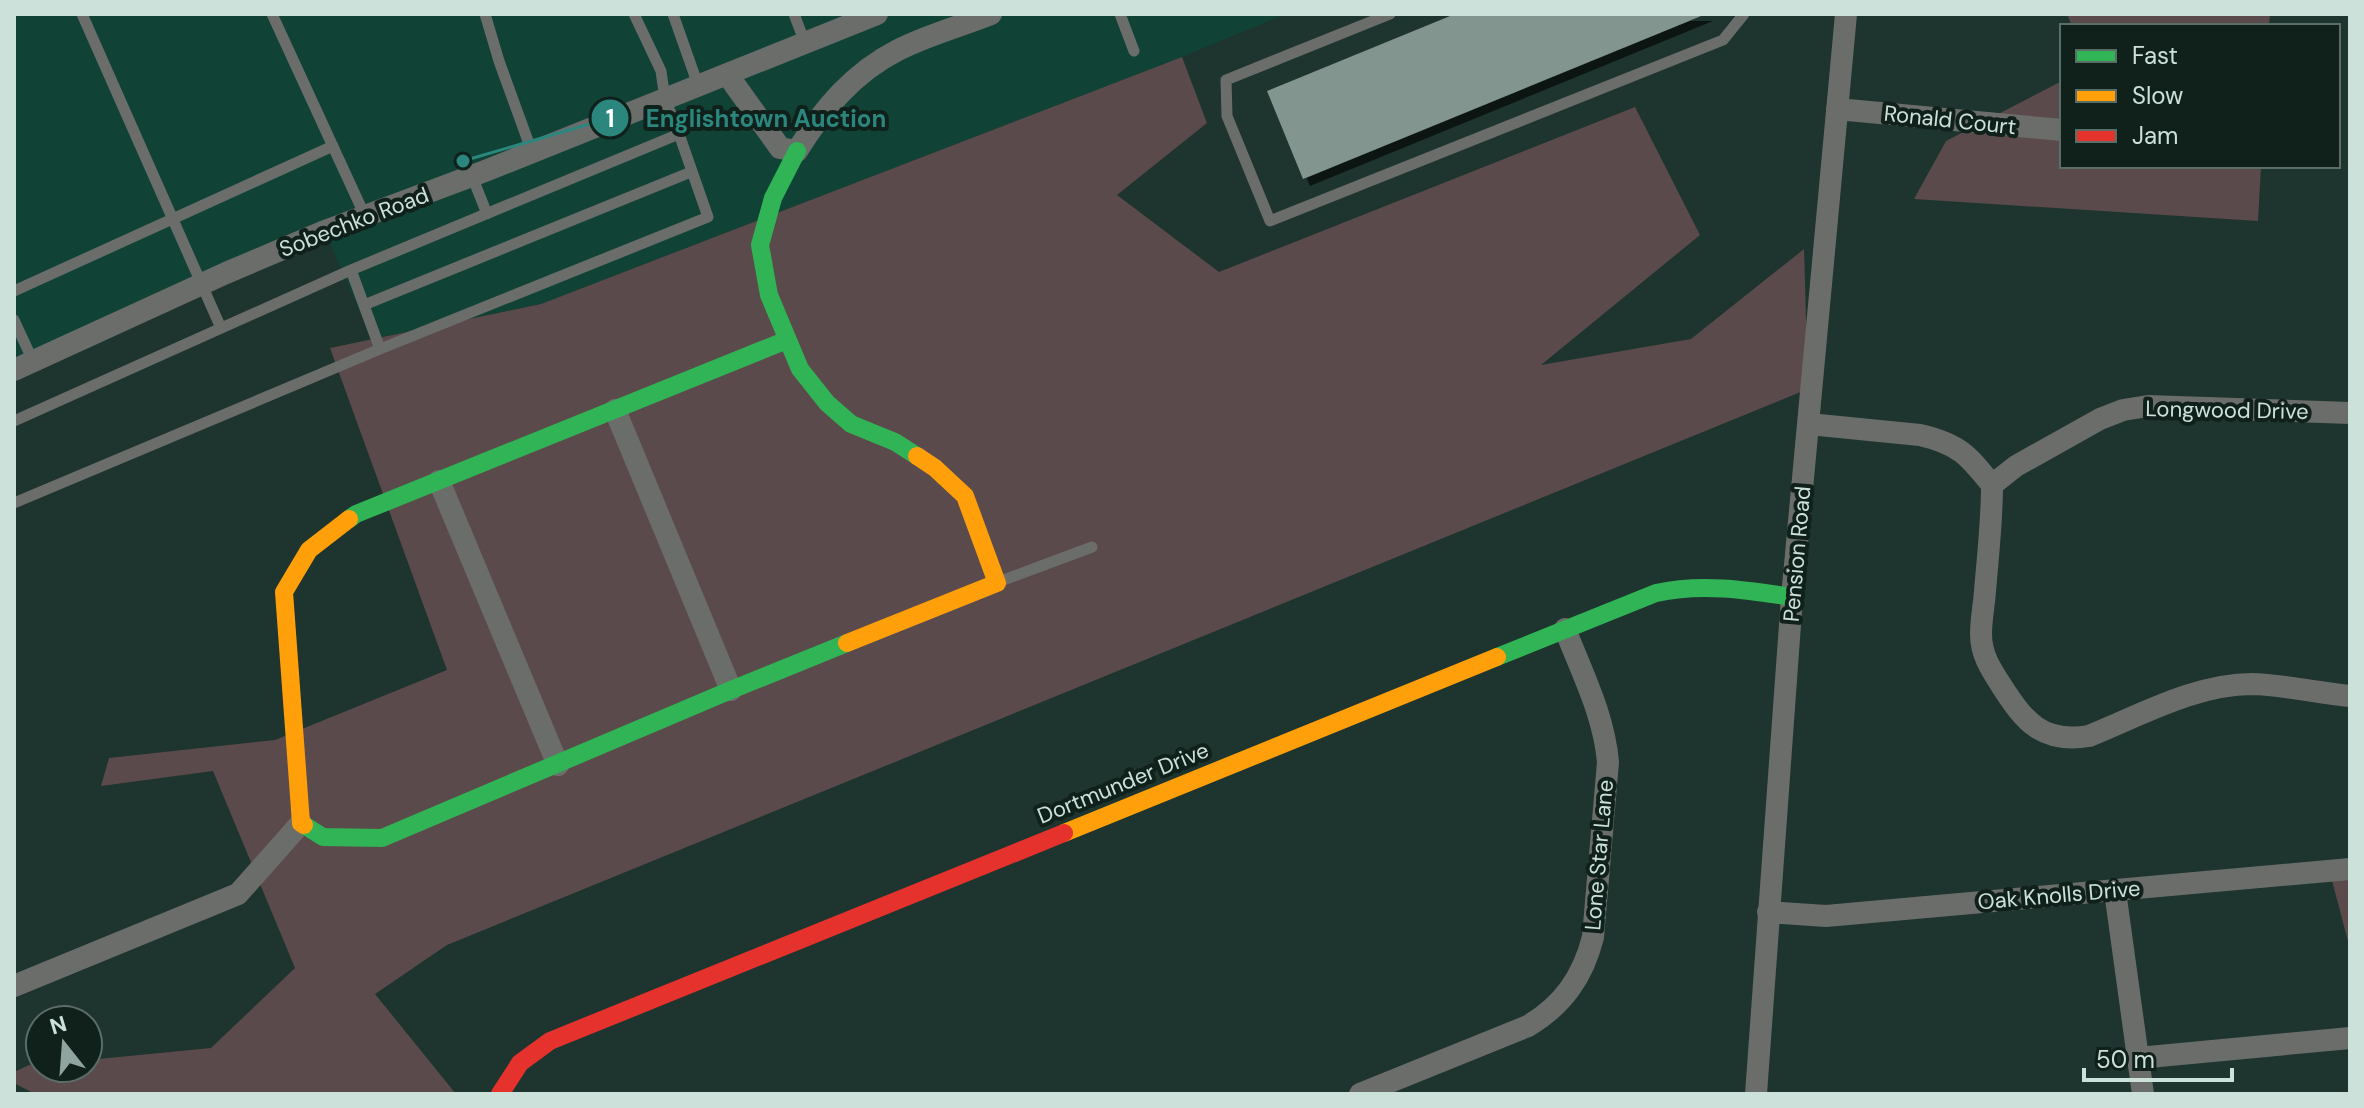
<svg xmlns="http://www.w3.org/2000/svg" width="2364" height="1108" font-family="'DM Sans',sans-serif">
<defs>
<filter id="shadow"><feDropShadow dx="7" dy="7" stdDeviation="0" flood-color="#0009"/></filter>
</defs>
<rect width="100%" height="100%" fill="#1e342e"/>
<path fill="#114236" d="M 14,14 L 1286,14 L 1182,57 L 541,304 L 372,339 L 325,232 L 14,370 Z"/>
<path fill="#5b4a4b" d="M 2067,14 L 2270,14 L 2269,26 L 2072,26 Z
M 1182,57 L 1207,123 L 1117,195 L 1219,272 L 1635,107 L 1700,235 L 1541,365 L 1691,339 L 1804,249 L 1808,389 L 447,945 L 375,994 L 456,1094 L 35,1094 L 14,1083 L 14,1072 L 29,1065 L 40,1064 L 40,1068 L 88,1068 L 88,1060 L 211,1048 L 295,968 L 213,771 L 101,786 L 109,758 L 275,740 L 447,670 L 330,348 L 541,304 Z
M 2062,81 L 2062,166 L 2261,166 L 2258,221 L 1914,199 L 1946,141 Z
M 2350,868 L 2350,949 L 2329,869 Z"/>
<path fill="#83958f" filter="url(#shadow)" d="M 1455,14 L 1706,14 L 1303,179 L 1267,91 Z"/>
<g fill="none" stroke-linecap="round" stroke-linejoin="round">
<path stroke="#6b6d6b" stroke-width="11" d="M 82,14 L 221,328
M 272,14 L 365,216
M 485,14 L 499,61 L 532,152
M 634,14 L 661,71 L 665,99 L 679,134
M 673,14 L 698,85
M 794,14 L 805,43
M 1120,14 L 1134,51
M 1390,14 L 1226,80 L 1227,116 L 1270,221 L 1723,40 L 1744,14
M 472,176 L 487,214
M 351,270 L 679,134 L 708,217 L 380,349
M 14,291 L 333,146
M 364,305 L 691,172
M 14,320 L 33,361
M 14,421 L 351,270 L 380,349 L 14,503
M 1001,581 L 1092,547"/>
<path stroke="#6b6d6b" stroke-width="22" d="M 727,74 L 780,148 L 797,151 C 823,109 853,73 898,50 C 927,35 961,26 991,14
M 1837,109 L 2062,130
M 14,370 L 226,273 L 325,231 L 485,171 L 877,14
M 615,410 L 731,690
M 2350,413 L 2148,406 L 2123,410 L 2100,419 L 2016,466 L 1992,485 C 1992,521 1988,555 1985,591 C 1984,605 1981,620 1981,634 C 1981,654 1990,668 2001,685 C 2024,721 2042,744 2089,736 C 2141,715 2196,684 2252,684 C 2285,685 2318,693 2350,696
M 1809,424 L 1920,435 C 1959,444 1968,455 1992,485
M 439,481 L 558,765
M 2115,891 L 2138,1058
M 1768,912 L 1826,916 L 2350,869
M 14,986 L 238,894 L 301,823
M 1360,1094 L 1528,1026 C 1563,1005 1583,977 1593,937 L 1608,762 C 1604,715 1582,673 1565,629
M 1756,1094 L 1792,597 L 1846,14
M 2143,1094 L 2138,1058 L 2350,1038"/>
<path stroke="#30b455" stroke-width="18" d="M 797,151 L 773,198 L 760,245 L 769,295 L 800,369 L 827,403 L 851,424 L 895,442 L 917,456
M 349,519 L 356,514 L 787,340
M 1497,657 L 1656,593 C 1702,583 1746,590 1792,597
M 304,825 L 323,837 L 382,838 L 731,690 L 847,643"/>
<path stroke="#ff9f0a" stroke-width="18" d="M 847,643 L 997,583 L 965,496 L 935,468 L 917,456
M 304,825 L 301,823 L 284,592 L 309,550 L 349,519
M 1064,833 L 1497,657"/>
<path stroke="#e5322d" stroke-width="18" d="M 500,1094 L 520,1063 L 550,1041 L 1064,833"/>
</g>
<g text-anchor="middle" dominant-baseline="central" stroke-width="8" stroke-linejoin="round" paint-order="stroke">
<g font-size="22" fill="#cce1da" stroke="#10201b">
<text transform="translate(1950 120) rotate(6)">Ronald Court</text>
<text transform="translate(354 222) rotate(-21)">Sobechko Road</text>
<text transform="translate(2227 410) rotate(1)">Longwood Drive</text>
<text transform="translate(1797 554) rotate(-85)">Pension Road</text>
<text transform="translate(1123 783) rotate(-22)">Dortmunder Drive</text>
<text transform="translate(1599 855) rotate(-85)">Lone Star Lane</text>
<text transform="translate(2059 895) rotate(-5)">Oak Knolls Drive</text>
</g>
</g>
<path fill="none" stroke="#2b867e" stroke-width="3" d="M463 161L610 118"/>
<g fill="#2b867e" stroke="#10201b" stroke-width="3">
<circle cx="463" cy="161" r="8"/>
<circle cx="610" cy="118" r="20"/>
</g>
<g font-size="24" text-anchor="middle" font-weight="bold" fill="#fff">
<text x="610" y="127">1</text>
</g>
<g font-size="24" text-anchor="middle" font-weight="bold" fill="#2b867e" stroke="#10201b" stroke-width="8" stroke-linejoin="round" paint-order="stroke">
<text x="766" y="127">Englishtown Auction</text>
</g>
<rect width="2364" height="1108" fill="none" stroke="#cce1da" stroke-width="32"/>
<rect x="2060" y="24" width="280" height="144" fill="#10201b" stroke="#5b6d67" stroke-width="2"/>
<rect x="2076" y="50" width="40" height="12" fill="#30b455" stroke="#5b6d67" stroke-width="2"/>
<text x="2132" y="64" font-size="24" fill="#cce1da">Fast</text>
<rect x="2076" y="90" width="40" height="12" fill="#ff9f0a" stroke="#5b6d67" stroke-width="2"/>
<text x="2132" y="104" font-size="24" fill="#cce1da">Slow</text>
<rect x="2076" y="130" width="40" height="12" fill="#e5322d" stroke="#5b6d67" stroke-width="2"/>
<text x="2132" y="144" font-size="24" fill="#cce1da">Jam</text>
<g transform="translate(64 1044) rotate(343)"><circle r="38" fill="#10201b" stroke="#5b6d67" stroke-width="2"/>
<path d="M0-6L14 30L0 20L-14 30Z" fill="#8fa49e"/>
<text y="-12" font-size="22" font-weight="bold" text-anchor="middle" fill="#cce1da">N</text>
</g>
<path d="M2084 1068v12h148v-12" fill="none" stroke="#cce1da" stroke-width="4"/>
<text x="2096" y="1068" font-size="24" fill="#cce1da" stroke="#10201b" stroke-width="6" paint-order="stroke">50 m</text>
</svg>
